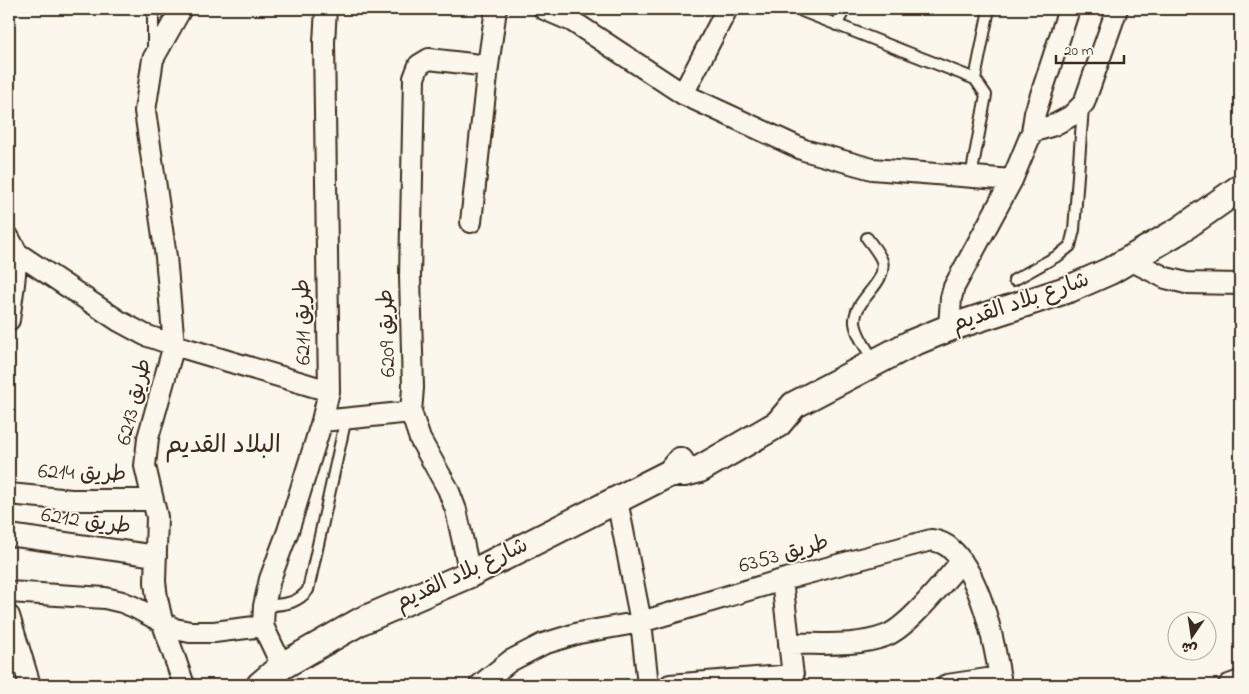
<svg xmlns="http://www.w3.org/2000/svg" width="1249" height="694" font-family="'Indie Flower','Playpen Sans Arabic',sans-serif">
<rect width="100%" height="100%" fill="#fbf7ec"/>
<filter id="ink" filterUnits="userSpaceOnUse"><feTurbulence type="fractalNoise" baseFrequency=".02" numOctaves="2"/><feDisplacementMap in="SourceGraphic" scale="10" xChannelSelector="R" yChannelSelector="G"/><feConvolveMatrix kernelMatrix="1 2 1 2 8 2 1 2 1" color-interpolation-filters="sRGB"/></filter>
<g filter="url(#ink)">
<path fill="#e5bf95" stroke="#3b2a1e" d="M 15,658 L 23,685 L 9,685 L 9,660 Z"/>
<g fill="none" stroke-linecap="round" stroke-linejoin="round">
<defs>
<path id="service" d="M 802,11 L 975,79 L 986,95 L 971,177
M 836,25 L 845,9
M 153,51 L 153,9
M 975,79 L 989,9
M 867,238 C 872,245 879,253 882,261 C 888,284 853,299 855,323 C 857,337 868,350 874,361
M 1014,280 L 1059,255 L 1070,246 L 1074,230 L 1083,107
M 264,606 C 283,604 296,605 308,590 L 346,418"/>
<path id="minor" d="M 181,9 L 153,59 L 145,111 L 166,257 L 174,345 L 148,438 L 145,466 L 157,517 L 155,582 L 157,598 L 162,621 L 184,685
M 544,9 L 572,21 L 683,94 L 804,150 L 872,169 L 1012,180
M 683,94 L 727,9
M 1032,132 L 1054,125 L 1071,116 L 1084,103 L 1117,9
M 471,222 L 488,66 L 496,9
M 9,238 L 17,253 L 119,321 L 145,335 L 174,345 L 329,391
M 1130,260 L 1166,278 L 1186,283 L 1240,284
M 9,320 L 14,284 L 17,253
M 949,328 L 951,298 L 954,287 L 1012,180 L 1032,132 L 1035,113 L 1069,9
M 322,421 L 411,412
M 9,494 L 71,500 L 153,500
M 617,500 L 641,622 L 648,685
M 9,535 L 156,556
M 470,574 L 456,510 L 448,489 L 420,439 L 411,412 L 413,388 L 410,277 L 414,78 L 419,65 L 429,59 L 488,66
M 782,580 L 794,685
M 9,592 L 105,598 L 122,602 L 134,607 L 175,629 L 190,632 L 214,632 L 263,626
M 9,616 L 30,685
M 263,626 L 264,606 L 270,579 L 288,531 L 322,421 L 329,391 L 324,42 L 326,9
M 263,626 L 282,666
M 789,644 C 820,643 855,647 885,636 C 908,628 944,581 962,561
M 480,685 L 510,661 L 543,644 L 579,633 L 641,622 L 782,580 L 931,540 C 938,541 945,543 951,549 C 982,577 995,645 1001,685
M 670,685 L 793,675
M 947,685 L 1000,677
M 1229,685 L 1240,681"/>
<path id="tertiary" d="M 670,473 L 685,473 L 700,469 L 778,424 L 794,405 L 912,343 L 949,328 L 1069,289 L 1110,271 L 1180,230 L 1240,188
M 260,685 L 282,666 L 361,621 L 470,574 L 670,473 L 680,461"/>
</defs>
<use href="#service" stroke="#3b2a1e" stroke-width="14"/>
<use href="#minor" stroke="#3b2a1e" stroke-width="24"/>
<use href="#tertiary" stroke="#3b2a1e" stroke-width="30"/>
<use href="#service" stroke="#fbf7ec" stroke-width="10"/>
<use href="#minor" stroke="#fbf7ec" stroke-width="20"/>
<use href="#tertiary" stroke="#fbf7ec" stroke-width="26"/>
</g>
</g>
<g text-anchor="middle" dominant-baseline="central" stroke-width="4" stroke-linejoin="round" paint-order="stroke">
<g font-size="22" fill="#3b2a1e" stroke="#fbf7ec">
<text transform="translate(1021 303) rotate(-19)">شارع بلاد القديم</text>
<text transform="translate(304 322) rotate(-91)">طريق 6211</text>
<text transform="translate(388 333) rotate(-92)">طريق 6209</text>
<text transform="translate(135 402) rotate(-76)">طريق 6213</text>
<text transform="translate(82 474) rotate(2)">طريق 6214</text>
<text transform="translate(86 522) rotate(8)">طريق 6212</text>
<text transform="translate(784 555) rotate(-16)">طريق 6353</text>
<text transform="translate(462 575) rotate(-25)">شارع بلاد القديم</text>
</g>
<g font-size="25" fill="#3b2a1e" stroke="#fbf7ec">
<text x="223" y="446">البلاد القديم</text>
</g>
</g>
<rect width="1249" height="694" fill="none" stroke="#fbf7ec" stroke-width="30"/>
<rect x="15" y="15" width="1219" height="664" fill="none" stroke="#3b2a1e" stroke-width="2" filter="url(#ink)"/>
<g transform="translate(1192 636) rotate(193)"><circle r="24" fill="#fbf7ec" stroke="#aea59a"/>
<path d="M0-4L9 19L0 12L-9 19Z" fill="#3b2a1e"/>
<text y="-8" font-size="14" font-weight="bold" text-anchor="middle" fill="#3b2a1e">ش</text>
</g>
<path d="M1056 55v8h68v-8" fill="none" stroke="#3b2a1e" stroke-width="2.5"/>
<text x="1064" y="55" font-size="15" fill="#3b2a1e" stroke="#fbf7ec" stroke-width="4" paint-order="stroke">20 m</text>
</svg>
